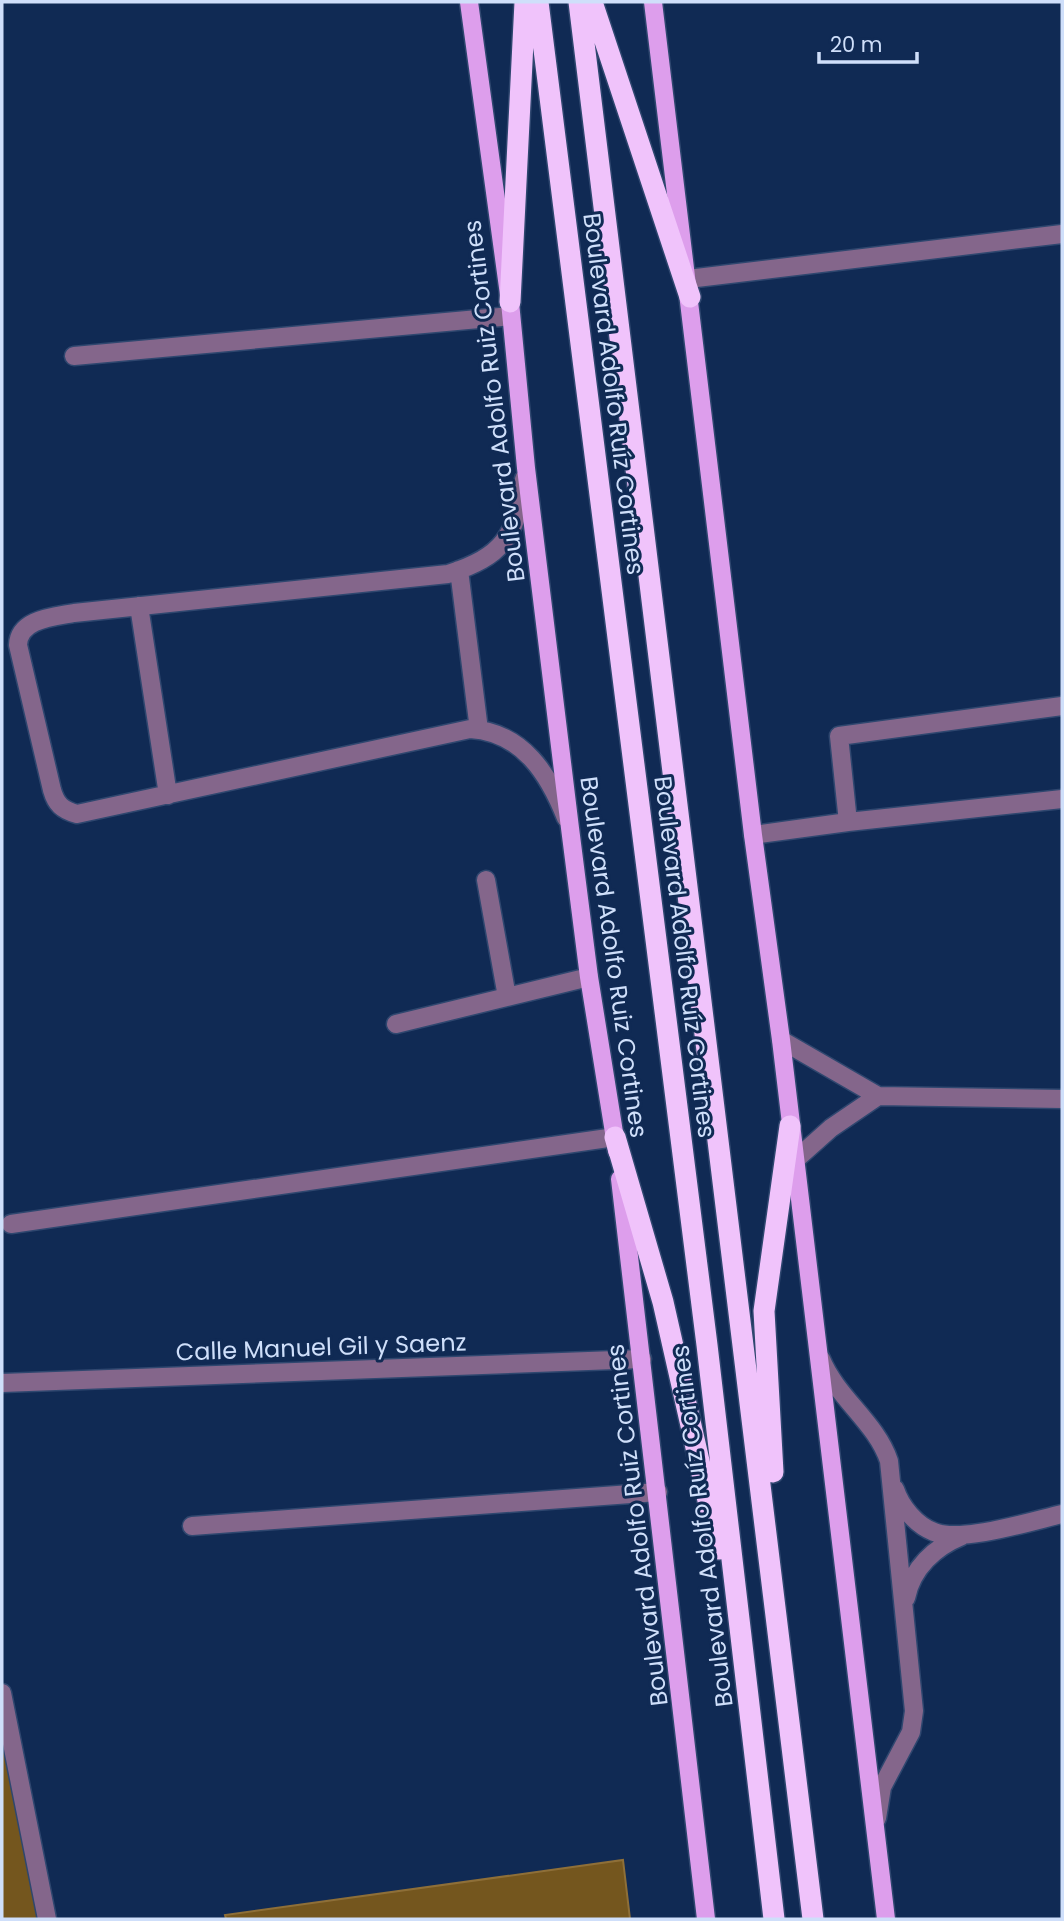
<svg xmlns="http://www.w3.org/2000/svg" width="1064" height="1921" font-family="Poppins,sans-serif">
<rect width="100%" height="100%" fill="#102a54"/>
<path fill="#74561e" stroke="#8e6f38" stroke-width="2" d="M 2,1720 L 41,1919 L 2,1919 Z
M 623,1860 L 630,1919 L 226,1919 L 225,1915 Z"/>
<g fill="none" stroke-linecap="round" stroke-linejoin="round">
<defs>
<path id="minor" d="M 688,279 L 1062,234
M 74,356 L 511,316
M 524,479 C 516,537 503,556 448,574 L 74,613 C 53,617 19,619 18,645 L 52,790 C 56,804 62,810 77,814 L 470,729 C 523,732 549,775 566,818
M 459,570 L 479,730
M 139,606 L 168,795
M 848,822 L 839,736 L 1062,706
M 753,835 L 848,822 L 1062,799
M 486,880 L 507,997
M 396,1024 L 589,977
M 781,1040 L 878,1096 L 1062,1099
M 794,1161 L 831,1128 L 878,1096
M 11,1224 L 615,1137
M 821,1359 C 837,1398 876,1422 889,1461 L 914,1711 L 911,1732 L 882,1787 L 877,1818
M 2,1383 L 642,1359
M 895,1489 C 901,1507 916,1525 934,1532 C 962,1543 1032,1521 1062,1514
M 192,1526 L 658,1492
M 906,1598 C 912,1568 935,1547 962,1536
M 2,1693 L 47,1919"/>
<path id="major" d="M 469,2 L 510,302 L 526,468 L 570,828 L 589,977 L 617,1151
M 653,2 L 753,835 L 781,1040 L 886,1919
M 620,1179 L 706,1919"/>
<path id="highway" d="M 538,2 L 707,1345 L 774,1919
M 579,2 L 813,1919
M 592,2 L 690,297
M 510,302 L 525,2
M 615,1137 L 663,1302 L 719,1549
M 773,1472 L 764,1311 L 790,1126"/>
</defs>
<use href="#minor" stroke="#2f476f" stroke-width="21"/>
<use href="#major" stroke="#2f476f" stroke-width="21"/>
<use href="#highway" stroke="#2f476f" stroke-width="24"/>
<use href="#minor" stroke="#84668b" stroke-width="18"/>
<use href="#major" stroke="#dd9eec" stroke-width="18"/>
<use href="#highway" stroke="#f0c3fb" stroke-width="21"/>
</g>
<g text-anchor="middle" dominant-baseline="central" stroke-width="6" stroke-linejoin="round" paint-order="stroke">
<g font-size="24" fill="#cfdffa" stroke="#102a54">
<text transform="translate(614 394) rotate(83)">Boulevard Adolfo Ruíz Cortines</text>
<text transform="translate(494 401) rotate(-97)">Boulevard Adolfo Ruiz Cortines</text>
<text transform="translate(614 957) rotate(82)">Boulevard Adolfo Ruiz Cortines</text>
<text transform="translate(685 957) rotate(83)">Boulevard Adolfo Ruíz Cortines</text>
<text transform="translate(321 1347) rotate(-2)">Calle Manuel Gil y Saenz</text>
<text transform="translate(637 1525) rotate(-97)">Boulevard Adolfo Ruiz Cortines</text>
<text transform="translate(702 1526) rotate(-97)">Boulevard Adolfo Ruíz Cortines</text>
</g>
</g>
<rect width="1064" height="1921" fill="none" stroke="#cfdffa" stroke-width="7"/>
<path d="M819 52v10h98v-10" fill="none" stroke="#cfdffa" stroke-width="3.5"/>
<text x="830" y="52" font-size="21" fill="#cfdffa" stroke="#102a54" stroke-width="5" paint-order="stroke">20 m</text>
</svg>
